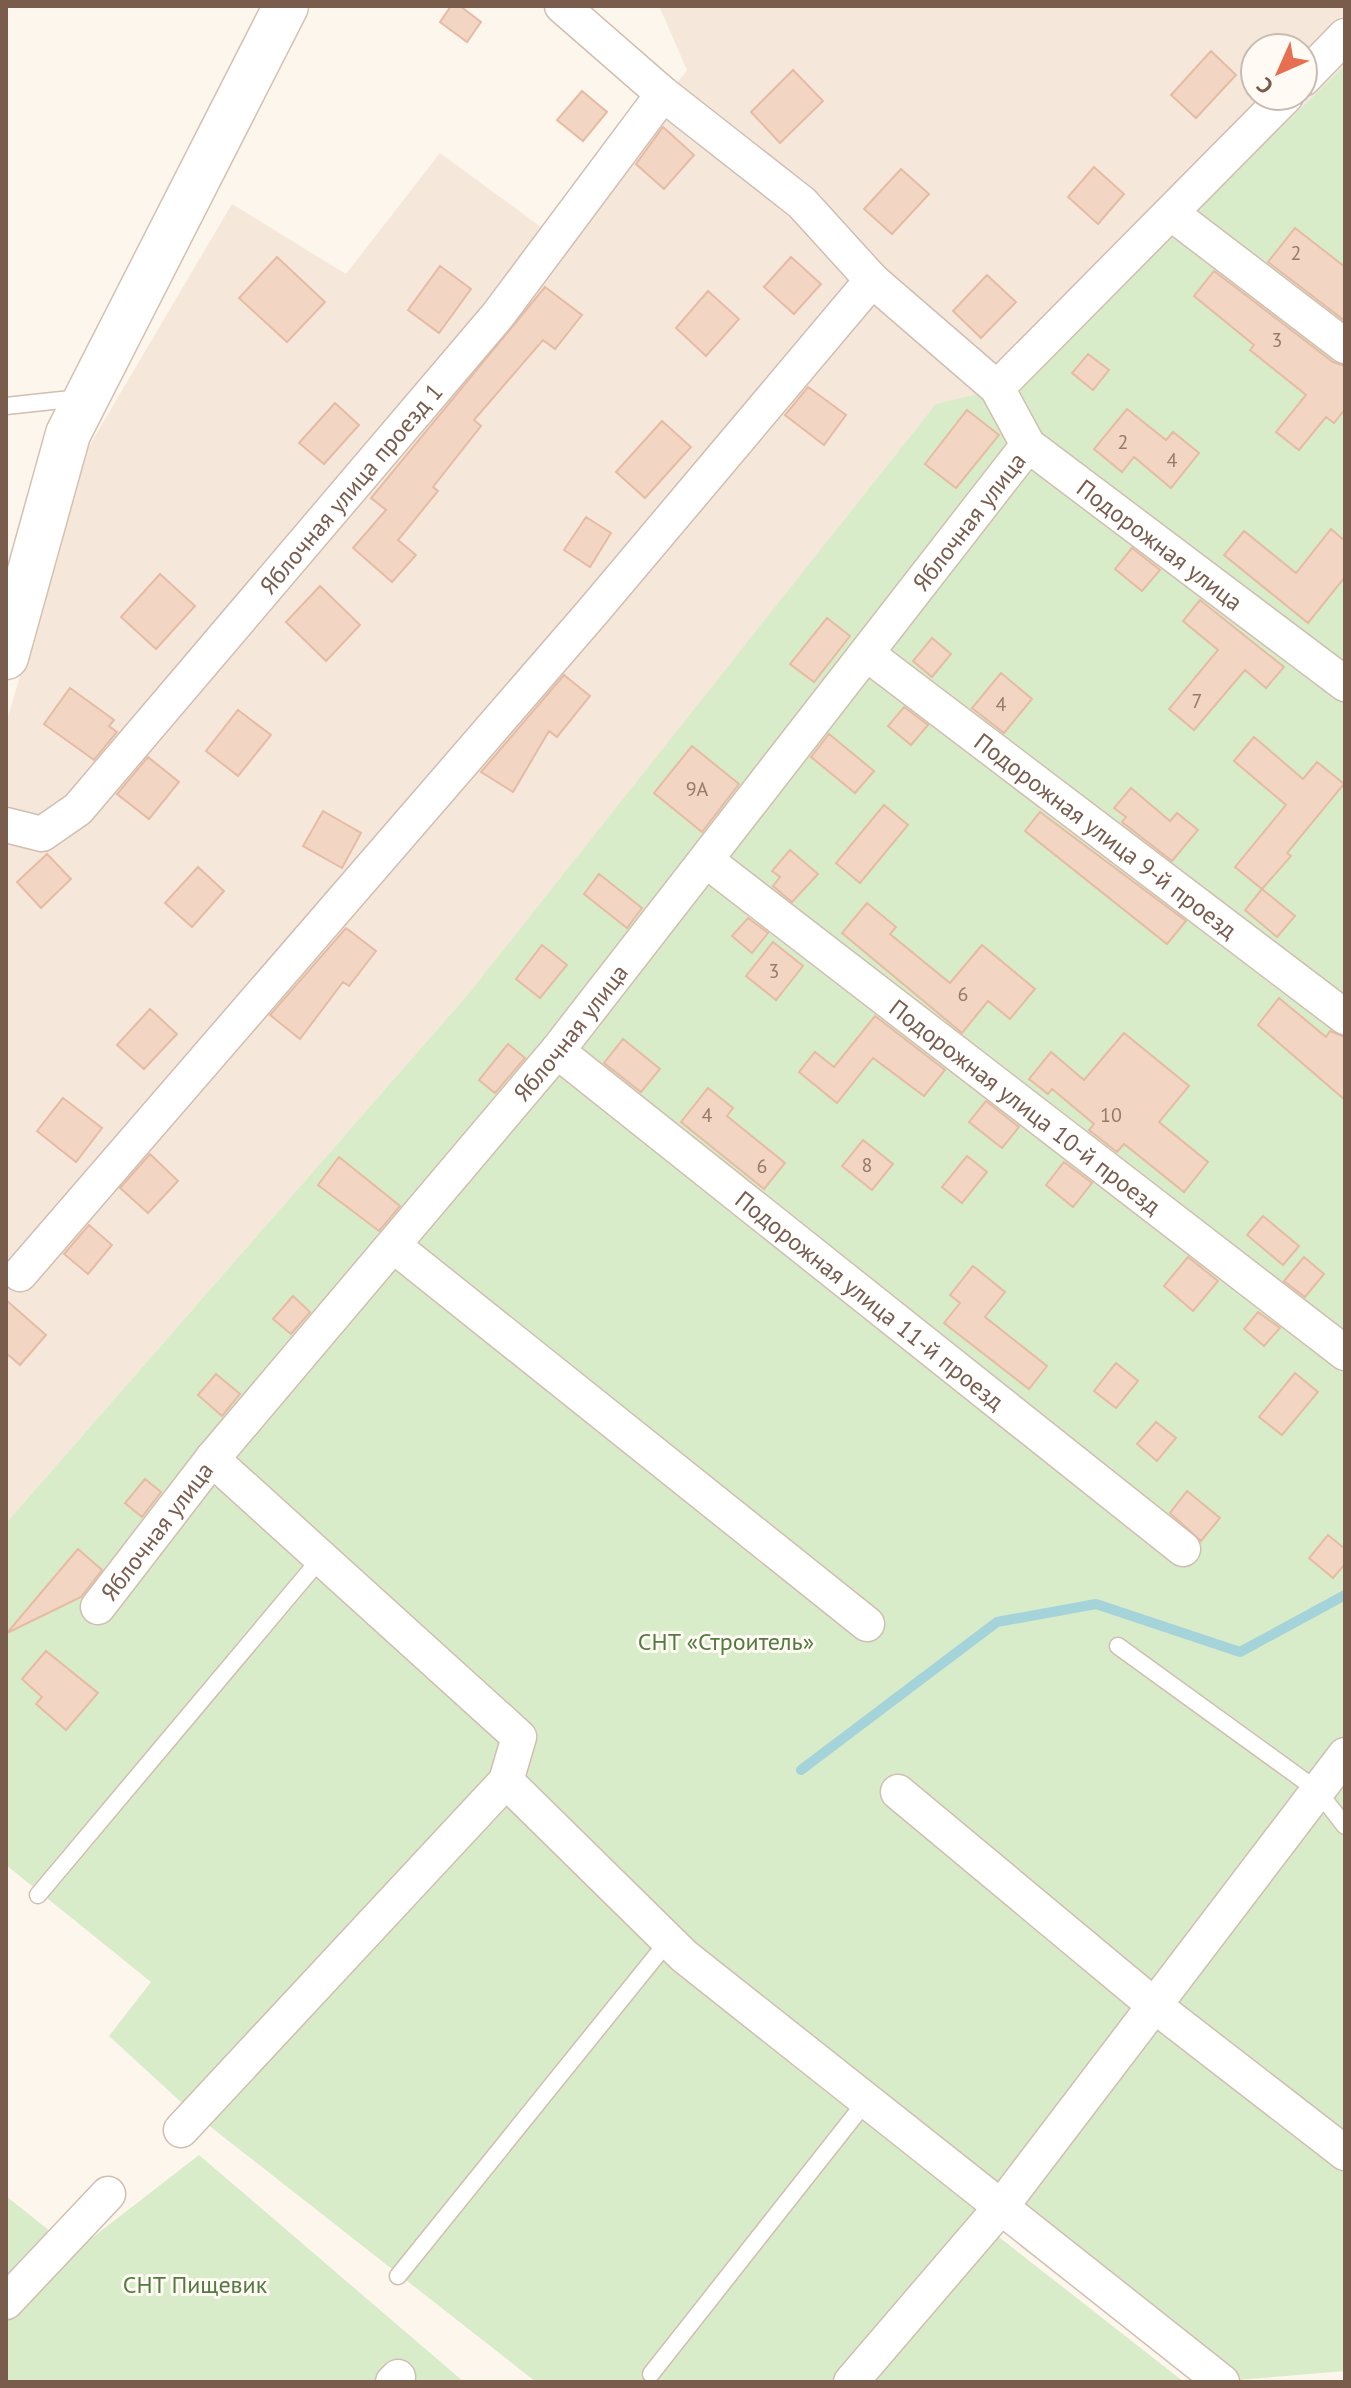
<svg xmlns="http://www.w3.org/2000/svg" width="1351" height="2388" font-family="'PT Sans',sans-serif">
<rect width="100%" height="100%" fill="#fdf6ec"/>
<path fill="#f5e8da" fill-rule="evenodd" d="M 659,6 L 1345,6 L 1345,65 L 1018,384 L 470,992 L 6,1523 L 6,724 L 85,453 L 232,204 L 346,274 L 440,153 L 556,238 L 687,70 ZM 1255,48 L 1303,48 L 1303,96 L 1255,96 Z"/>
<path fill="#d8ecc9" d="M 1345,65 L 1345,2371 L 1238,2380 L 993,2200 L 830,2382 L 536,2382 L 193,2113 L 109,2036 L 151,1982 L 6,1865 L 6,1523 L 470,992 L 936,404 L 1018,384 Z
M 199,2155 L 464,2382 L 6,2382 L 6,2196 L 75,2251 Z
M 981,2223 L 1184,2382 L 863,2382 Z"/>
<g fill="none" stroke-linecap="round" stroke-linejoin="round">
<path stroke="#a5d3da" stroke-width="10" d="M 801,1770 L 997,1622 L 1096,1604 L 1240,1652 L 1345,1595"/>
</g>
<path fill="#f3d5c3" stroke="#e6bba3" stroke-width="2" d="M 451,6 L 460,6 L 481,22 L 467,42 L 440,22 Z
M 1211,51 L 1236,75 L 1196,118 L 1171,95 Z
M 793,70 L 823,101 L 780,143 L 751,112 Z
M 582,91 L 607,112 L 583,141 L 557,120 Z
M 663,127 L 694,155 L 664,189 L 636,164 Z
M 1094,167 L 1124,194 L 1098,224 L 1068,197 Z
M 901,169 L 929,194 L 892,234 L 864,209 Z
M 1295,228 L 1345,267 L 1345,321 L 1268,262 Z
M 277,257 L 325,302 L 287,342 L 239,298 Z
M 791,257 L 821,284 L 794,314 L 764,287 Z
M 440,266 L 471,289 L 439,333 L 408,310 Z
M 1214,271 L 1333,362 L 1345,366 L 1345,409 L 1334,423 L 1326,417 L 1299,450 L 1276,432 L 1306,395 L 1250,350 L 1254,345 L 1194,296 Z
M 987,275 L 1016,302 L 981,338 L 953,311 Z
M 545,287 L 582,315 L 555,349 L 543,340 L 474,420 L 481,426 L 433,487 L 438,491 L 398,540 L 416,555 L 392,582 L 353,548 L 386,510 L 371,498 Z
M 708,291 L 739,319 L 706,356 L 676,328 Z
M 1088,354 L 1109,370 L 1093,390 L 1072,373 Z
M 808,387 L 846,415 L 824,445 L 785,415 Z
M 335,403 L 359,425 L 324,464 L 299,443 Z
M 1127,409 L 1166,440 L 1173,432 L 1199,453 L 1171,488 L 1134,457 L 1122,472 L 1094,449 Z
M 967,410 L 999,435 L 956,488 L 925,464 Z
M 662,421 L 691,447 L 645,498 L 616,472 Z
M 586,517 L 611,533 L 590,567 L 564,550 Z
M 1331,529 L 1345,541 L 1345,577 L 1308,623 L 1224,555 L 1244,531 L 1296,573 Z
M 1132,548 L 1160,570 L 1142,591 L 1115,569 Z
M 160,574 L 195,606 L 156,649 L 121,617 Z
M 320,586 L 360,625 L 326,661 L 286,622 Z
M 1200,600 L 1284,667 L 1266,688 L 1245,670 L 1194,730 L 1169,709 L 1218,650 L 1183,621 Z
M 827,618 L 850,636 L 814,682 L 790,664 Z
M 932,638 L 951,654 L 932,677 L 913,661 Z
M 1001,673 L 1032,699 L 1004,733 L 972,708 Z
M 564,675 L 590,696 L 557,737 L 549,731 L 513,792 L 481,772 Z
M 70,688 L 114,720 L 109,726 L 117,732 L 94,760 L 44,724 Z
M 904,707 L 928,725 L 911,745 L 888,726 Z
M 238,710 L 271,735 L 238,776 L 206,751 Z
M 829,734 L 874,771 L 855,793 L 811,757 Z
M 1254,737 L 1303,779 L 1317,762 L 1344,784 L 1287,853 L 1291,856 L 1262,889 L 1235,867 L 1286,805 L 1234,761 Z
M 692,746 L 739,784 L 702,832 L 654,793 Z
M 148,757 L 179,782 L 149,819 L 117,794 Z
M 1131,788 L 1170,821 L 1177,813 L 1198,830 L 1172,861 L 1122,822 L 1126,817 L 1114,808 Z
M 884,805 L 908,825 L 860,883 L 836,863 Z
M 323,811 L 361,833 L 342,868 L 303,846 Z
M 1040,812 L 1186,921 L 1167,944 L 1025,831 Z
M 790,850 L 818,874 L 792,902 L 773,886 L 780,877 L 772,871 Z
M 47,854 L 71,879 L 41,908 L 17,882 Z
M 198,867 L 224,891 L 192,927 L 165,903 Z
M 599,874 L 642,908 L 627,928 L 584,894 Z
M 1262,889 L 1295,916 L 1277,937 L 1245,910 Z
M 867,903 L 896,927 L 890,934 L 950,983 L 982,945 L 1035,989 L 1010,1019 L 988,1001 L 962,1033 L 842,933 Z
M 748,918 L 768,933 L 752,953 L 732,936 Z
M 346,928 L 376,951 L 349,986 L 343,982 L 300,1039 L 270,1015 Z
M 773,942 L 803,966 L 776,1000 L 746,976 Z
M 542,945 L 567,965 L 540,998 L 516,979 Z
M 1279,998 L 1326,1037 L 1330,1031 L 1345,1037 L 1345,1100 L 1258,1025 Z
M 150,1009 L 177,1034 L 144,1069 L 117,1045 Z
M 875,1016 L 945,1070 L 924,1096 L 873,1058 L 837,1103 L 799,1072 L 815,1052 L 834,1067 Z
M 1124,1033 L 1189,1086 L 1159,1122 L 1208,1162 L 1184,1192 L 1124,1144 L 1117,1152 L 1089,1130 L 1094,1124 L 1052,1089 L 1048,1094 L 1029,1079 L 1051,1052 L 1084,1080 Z
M 623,1039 L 660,1069 L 641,1092 L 604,1063 Z
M 508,1044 L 525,1058 L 495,1093 L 479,1080 Z
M 708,1088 L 733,1108 L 727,1116 L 785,1163 L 764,1189 L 681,1122 Z
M 63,1098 L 102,1128 L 76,1162 L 37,1131 Z
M 986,1101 L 1019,1127 L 1002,1148 L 969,1122 Z
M 863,1140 L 893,1164 L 872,1190 L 842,1166 Z
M 150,1154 L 178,1181 L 148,1213 L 120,1188 Z
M 967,1156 L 987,1172 L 962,1203 L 942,1187 Z
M 339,1157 L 400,1206 L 379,1231 L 318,1185 Z
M 1064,1162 L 1092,1183 L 1073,1207 L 1046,1185 Z
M 1263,1216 L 1299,1246 L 1283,1265 L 1247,1235 Z
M 89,1225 L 112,1245 L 88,1274 L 64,1254 Z
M 1188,1257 L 1218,1281 L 1193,1311 L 1164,1286 Z
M 1304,1257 L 1324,1274 L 1305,1297 L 1284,1281 Z
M 973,1266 L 1005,1292 L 985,1317 L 1047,1366 L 1029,1389 L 944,1323 L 960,1303 L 950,1295 Z
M 293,1296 L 310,1312 L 291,1334 L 273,1319 Z
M 6,1300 L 46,1335 L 20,1365 L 6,1353 Z
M 1258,1312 L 1280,1328 L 1264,1346 L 1244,1329 Z
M 1116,1363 L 1138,1381 L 1116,1408 L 1094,1391 Z
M 1295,1373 L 1318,1392 L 1282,1435 L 1259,1417 Z
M 216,1374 L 240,1394 L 222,1416 L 198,1395 Z
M 1156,1422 L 1176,1438 L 1157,1461 L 1137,1444 Z
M 145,1479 L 161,1492 L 142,1517 L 125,1503 Z
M 1187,1491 L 1220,1518 L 1201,1541 L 1170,1513 Z
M 1328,1535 L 1345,1549 L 1345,1564 L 1333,1578 L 1309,1558 Z
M 78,1549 L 102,1570 L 81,1597 L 7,1633 Z
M 46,1651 L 98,1693 L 66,1730 L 36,1704 L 42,1697 L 22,1679 Z"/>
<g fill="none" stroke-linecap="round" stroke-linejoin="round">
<defs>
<path id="lane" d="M 6,406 L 80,398
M 1118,1646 L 1317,1790 L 1345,1826
M 38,1895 L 321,1558
M 398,2276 L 669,1940
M 651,2374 L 867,2100"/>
<g id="street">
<path id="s1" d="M 562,6 L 663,94 L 802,203 L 872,280 L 997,388 L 1028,445 L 1345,684"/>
<path d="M 1303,79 L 1345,36"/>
<path d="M 1171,213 L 1345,346"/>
<path d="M 997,388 L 1286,96"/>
<path id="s2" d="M 867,654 L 1345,1017"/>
<path id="s3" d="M 6,825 L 42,834 L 78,809 L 498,315 L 663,94"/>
<path id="s4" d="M 707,861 L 1345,1353"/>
<path id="s5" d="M 557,1051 L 1183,1549"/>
<path d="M 394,1246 L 867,1624"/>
<path d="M 20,1274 L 595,609 L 872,280"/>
<path d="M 212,1459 L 519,1737 L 506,1781 L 684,1956 L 1222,2382"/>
<path id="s6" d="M 98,1607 L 212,1459 L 557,1051 L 1028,445"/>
<path d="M 898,1792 L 1155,2006 L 1345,2153"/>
<path d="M 181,2130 L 506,1781"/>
<path d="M 6,2302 L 108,2194"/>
<path d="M 393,2382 L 398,2377"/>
<path d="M 851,2382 L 1001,2207 L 1345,1755"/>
</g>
<path id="secondary" d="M 6,657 L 68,434 L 286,6"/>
</defs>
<use href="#lane" stroke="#d1beb0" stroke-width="19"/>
<use href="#street" stroke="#d1beb0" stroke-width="37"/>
<use href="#secondary" stroke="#d6c0b0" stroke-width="47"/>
<use href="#lane" stroke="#fff" stroke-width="16"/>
<use href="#street" stroke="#fff" stroke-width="34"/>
<use href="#secondary" stroke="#fff" stroke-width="44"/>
</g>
<g text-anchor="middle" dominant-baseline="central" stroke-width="6" stroke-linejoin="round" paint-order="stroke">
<g font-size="20" fill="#987a6a">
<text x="1296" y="253">2</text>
<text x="1277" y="340">3</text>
<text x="1123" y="442">2</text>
<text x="1172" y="460">4</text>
<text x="1197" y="701">7</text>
<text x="1001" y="704">4</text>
<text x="697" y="789">9А</text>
<text x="774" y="971">3</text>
<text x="963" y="994">6</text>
<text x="707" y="1115">4</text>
<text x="1111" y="1115">10</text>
<text x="867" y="1165">8</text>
<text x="762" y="1166">6</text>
</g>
<g font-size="24" fill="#7a5c4d" stroke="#fffaf3">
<text stroke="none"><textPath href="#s3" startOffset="502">Яблочная улица проезд 1</textPath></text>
<text stroke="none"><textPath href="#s6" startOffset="1392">Яблочная улица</textPath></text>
<text stroke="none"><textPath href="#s1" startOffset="810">Подорожная улица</textPath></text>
<text stroke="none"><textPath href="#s2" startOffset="300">Подорожная улица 9-й проезд</textPath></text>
<text stroke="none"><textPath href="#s6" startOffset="744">Яблочная улица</textPath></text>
<text stroke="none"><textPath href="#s4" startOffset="402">Подорожная улица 10-й проезд</textPath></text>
<text stroke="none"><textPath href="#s5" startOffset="400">Подорожная улица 11-й проезд</textPath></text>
<text stroke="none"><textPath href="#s6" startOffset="96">Яблочная улица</textPath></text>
</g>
<g font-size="24" fill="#537a41" stroke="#fffaf3">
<text x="726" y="1641">СНТ «Строитель»</text>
<text x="195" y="2284">СНТ Пищевик</text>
</g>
</g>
<rect width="1351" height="2388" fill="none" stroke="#7a5c4d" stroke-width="16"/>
<g transform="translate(1279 72) rotate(225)"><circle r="38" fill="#fffaf3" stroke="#cabbb1" stroke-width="2"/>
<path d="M0-6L14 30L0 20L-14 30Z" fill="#e76f51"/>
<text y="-12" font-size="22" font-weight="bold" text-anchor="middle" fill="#7a5c4d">С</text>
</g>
</svg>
